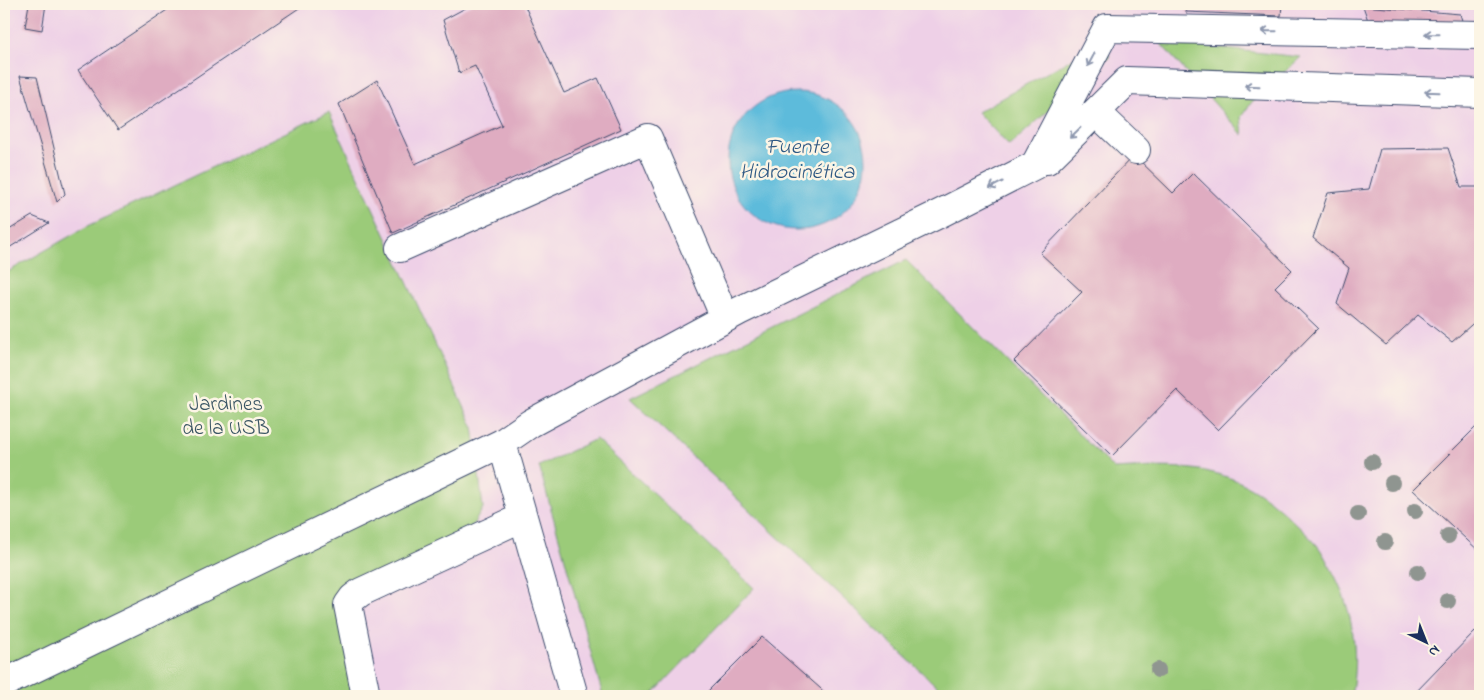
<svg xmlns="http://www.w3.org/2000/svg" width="1484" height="700" font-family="'Indie Flower',sans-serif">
<rect width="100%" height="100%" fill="#fcf5e5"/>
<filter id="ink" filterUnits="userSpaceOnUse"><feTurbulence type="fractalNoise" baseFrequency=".02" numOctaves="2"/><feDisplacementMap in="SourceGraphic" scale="10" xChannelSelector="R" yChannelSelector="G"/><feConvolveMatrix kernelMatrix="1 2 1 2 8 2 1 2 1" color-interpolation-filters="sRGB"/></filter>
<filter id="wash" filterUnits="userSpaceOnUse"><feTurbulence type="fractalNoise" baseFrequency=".0096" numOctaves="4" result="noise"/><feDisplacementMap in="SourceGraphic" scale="20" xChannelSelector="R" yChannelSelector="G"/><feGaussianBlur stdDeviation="1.12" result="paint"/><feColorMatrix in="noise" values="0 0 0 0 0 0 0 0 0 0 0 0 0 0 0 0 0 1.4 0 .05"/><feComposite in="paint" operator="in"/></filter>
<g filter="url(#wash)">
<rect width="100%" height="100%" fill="#f5e1c5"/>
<path fill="#eed0e7" d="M 4,4 L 1480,4 L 1480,696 L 4,696 Z"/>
<path fill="#9bcb79" stroke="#5b7d6c" d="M 1096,40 L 1110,56 L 1009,146 L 977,112 L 1075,57 Z
M 1159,42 L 1301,57 L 1251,103 L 1241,117 L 1243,135 Z
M 329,112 L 473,426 L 483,508 L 457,552 L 351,600 L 376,696 L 4,696 L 4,274 L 86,227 Z
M 906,260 L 1114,469 C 1153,467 1190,464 1227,477 C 1252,485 1275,503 1293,521 C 1301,529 1310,537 1317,545 C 1322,551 1325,558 1329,565 C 1352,604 1360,651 1351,696 L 947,696 L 630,398 Z
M 596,439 L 754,588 L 651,696 L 603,696 L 539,466 Z"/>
<path fill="#5dbbdb" stroke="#3c759c" d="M728 161a69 69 0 1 1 138 0a69 69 0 1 1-138 0Z"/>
<g id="blocks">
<path fill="#dfacc1" d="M 29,4 L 46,4 L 42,30 L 25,27 Z
M 176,4 L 305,4 L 118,130 L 78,70 Z
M 473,4 L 524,4 L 564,93 L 598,78 L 621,129 L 393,233 L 339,104 L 377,80 L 415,164 L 502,125 L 475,66 L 459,73 L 443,20 Z
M 1187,4 L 1282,4 L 1281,16 L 1186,12 Z
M 1363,6 L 1460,14 L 1464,27 L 1371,29 Z
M 20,76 L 37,77 L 65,194 L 57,202 Z
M 1448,148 L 1461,187 L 1480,187 L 1480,317 L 1452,342 L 1418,315 L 1386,345 L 1337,304 L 1349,268 L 1313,238 L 1328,193 L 1369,189 L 1380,149 Z
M 1134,155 L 1173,193 L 1193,173 L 1292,270 L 1275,287 L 1318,328 L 1218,430 L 1177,390 L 1112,456 L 1014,361 L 1082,292 L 1040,253 Z
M 32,216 L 49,223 L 4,251 L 4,233 Z
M 1480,423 L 1480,552 L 1413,490 Z
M 1475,631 L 1480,636 L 1480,696 L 1412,696 Z
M 762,637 L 829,696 L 703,696 Z"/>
</g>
</g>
<g filter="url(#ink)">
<use href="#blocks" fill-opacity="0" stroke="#3c4a6d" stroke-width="1"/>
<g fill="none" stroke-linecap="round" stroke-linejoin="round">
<defs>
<path id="minor" d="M 1096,112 L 1136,150
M 1047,160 L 1127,81 L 1480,93
M 400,248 L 648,138 L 725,318
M 502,443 L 574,696
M 4,683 L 502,443 L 531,423 L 739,311 L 943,212 L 1035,165 L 1107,28 L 1480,35
M 366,696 L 348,605 L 353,598 L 361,592 L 523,517"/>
</defs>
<use href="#minor" stroke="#3c4a6d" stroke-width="30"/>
<use href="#minor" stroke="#fff" stroke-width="28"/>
</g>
<g fill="#8f9590">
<circle cx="1372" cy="462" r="8"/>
<circle cx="1392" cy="483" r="8"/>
<circle cx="1415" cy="511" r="8"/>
<circle cx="1358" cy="514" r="8"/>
<circle cx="1448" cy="536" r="8"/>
<circle cx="1385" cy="542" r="8"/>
<circle cx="1418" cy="572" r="8"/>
<circle cx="1448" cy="601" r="8"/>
<circle cx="1158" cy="670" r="8"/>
</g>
<defs><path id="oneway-shaft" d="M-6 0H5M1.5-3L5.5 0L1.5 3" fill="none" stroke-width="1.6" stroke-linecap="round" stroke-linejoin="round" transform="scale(1.25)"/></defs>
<g stroke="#8d97ae">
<use href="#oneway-shaft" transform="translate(1269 31) rotate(-179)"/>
<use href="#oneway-shaft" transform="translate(1432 34) rotate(-179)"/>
<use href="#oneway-shaft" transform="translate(1091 60) rotate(118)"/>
<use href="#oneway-shaft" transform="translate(1252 86) rotate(-178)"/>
<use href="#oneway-shaft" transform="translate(1432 92) rotate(-178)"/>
<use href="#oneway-shaft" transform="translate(1075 133) rotate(136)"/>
<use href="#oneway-shaft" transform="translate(996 185) rotate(153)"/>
</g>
</g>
<g text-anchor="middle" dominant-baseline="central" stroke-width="5" stroke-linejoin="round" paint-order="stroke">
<g font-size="21" fill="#3b5665" stroke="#fcf5e5">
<text x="226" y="405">Jardines<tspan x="226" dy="24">de la USB</tspan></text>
</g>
<g font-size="22" font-style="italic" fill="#2f5984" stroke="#fcf5e5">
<text x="797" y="148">Fuente<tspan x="797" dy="25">Hidrocinética</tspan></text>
</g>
</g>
<rect width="1484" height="700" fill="none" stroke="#fcf5e5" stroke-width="20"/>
<g transform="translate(1426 642) rotate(137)" stroke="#fcf5e5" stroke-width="4" paint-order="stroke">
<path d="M0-4L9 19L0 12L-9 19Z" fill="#1b2f5e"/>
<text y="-8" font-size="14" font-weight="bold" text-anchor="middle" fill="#1b2f5e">N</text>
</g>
</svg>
